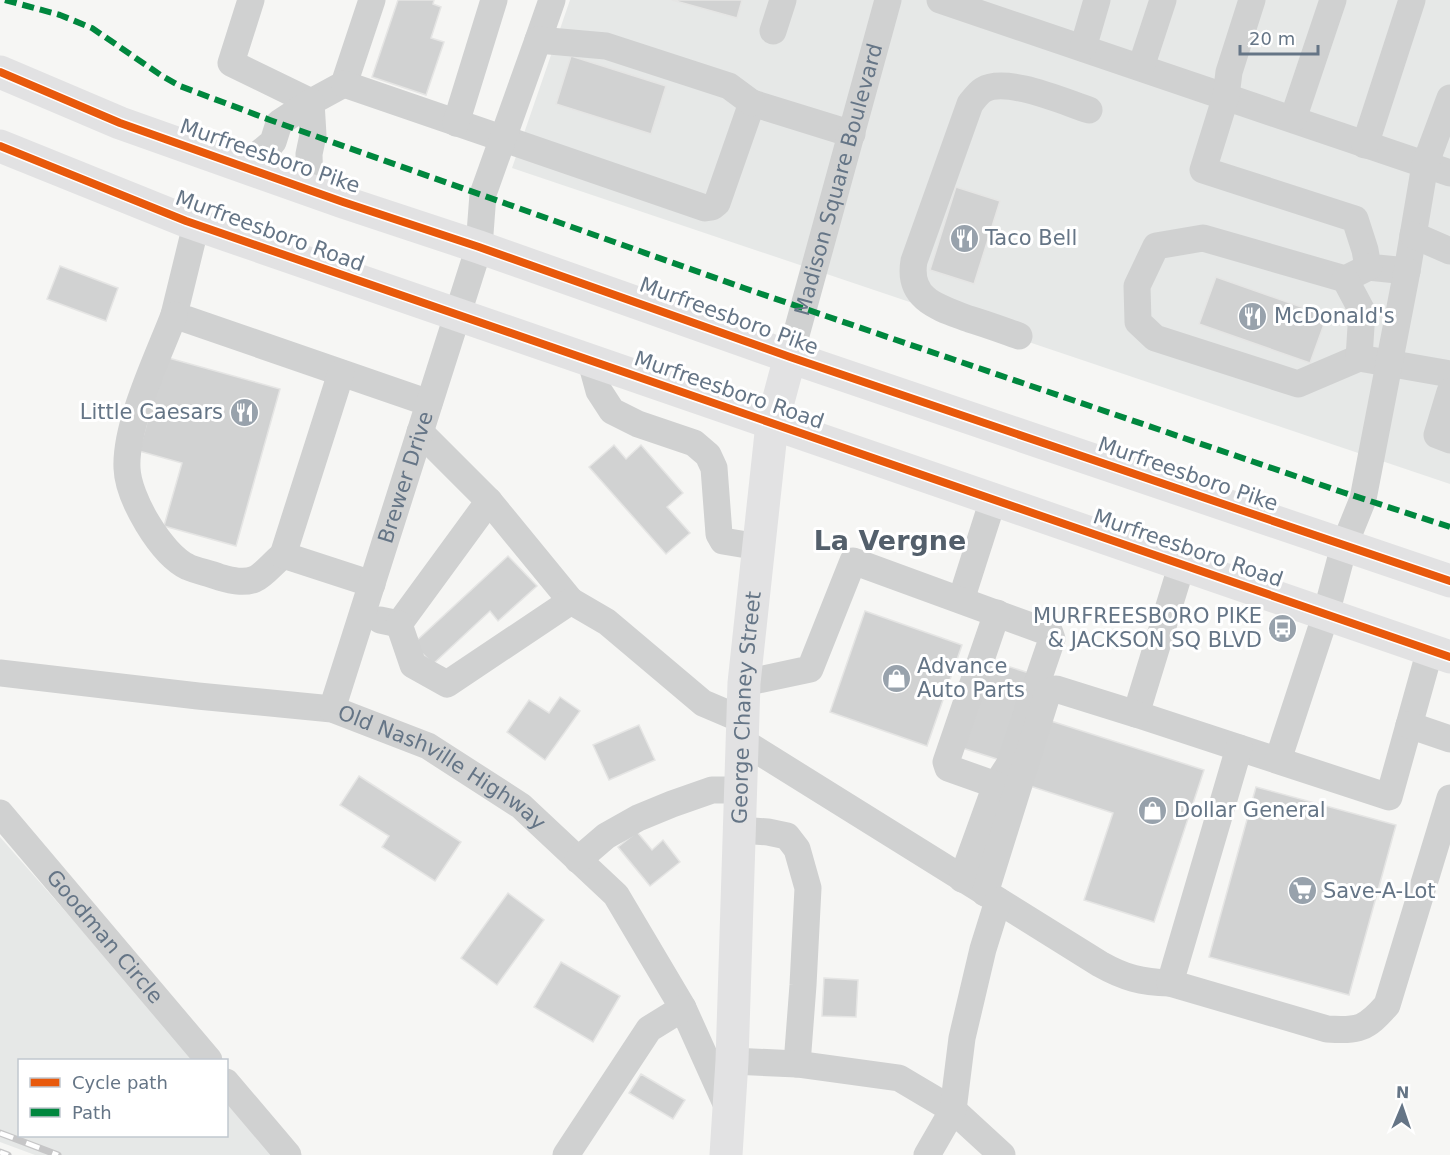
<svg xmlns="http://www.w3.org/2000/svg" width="1450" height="1155" font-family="'DejaVu Sans',sans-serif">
<rect width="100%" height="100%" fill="#f6f6f4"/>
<path fill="#e6e8e7" d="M 570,0 L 1450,0 L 1450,484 L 512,168 Z
M 0,837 L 196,1060 L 20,1060 L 20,1136 L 226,1136 L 227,1096 L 278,1155 L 35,1155 L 0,1142 Z"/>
<path fill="#d1d2d2" stroke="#e5e5e4" stroke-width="1.5" d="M 398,0 L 434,0 L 433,4 L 441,7 L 431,38 L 444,42 L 426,95 L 372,77 Z
M 672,0 L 742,0 L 737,18 Z
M 571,56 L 666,86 L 651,134 L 556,104 Z
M 956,187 L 1000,201 L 974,284 L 930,270 Z
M 60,266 L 118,288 L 106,321 L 47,299 Z
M 1216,277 L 1327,316 L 1310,363 L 1199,324 Z
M 165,357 L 280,389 L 236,546 L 164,526 L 182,463 L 139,451 Z
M 614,445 L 626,459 L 641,445 L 683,493 L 667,507 L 690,533 L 666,554 L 589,467 Z
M 508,556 L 537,586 L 498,621 L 490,611 L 433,664 L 413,644 Z
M 865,611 L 962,645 L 927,746 L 830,712 Z
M 985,659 L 1029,673 L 1000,760 L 956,746 Z
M 560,697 L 580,711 L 545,760 L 507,732 L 529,700 L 549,713 Z
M 1051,721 L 1204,770 L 1154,922 L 1084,900 L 1113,813 L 1030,786 Z
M 639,725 L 655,760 L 609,780 L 593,745 Z
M 359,776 L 461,842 L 435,881 L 382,847 L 389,836 L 340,805 Z
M 1256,787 L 1396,825 L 1349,995 L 1209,957 Z
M 637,832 L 652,850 L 663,840 L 680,862 L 650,886 L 618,847 Z
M 508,893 L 544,920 L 497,985 L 461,958 Z
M 561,962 L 620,996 L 593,1042 L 534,1007 Z
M 824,978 L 858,980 L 856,1017 L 822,1016 Z
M 641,1074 L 685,1100 L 673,1119 L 629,1093 Z"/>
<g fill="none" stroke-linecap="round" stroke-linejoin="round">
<g stroke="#d0d1d1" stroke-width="27">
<path d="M 251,0 L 231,63 L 311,102 L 344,84 L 372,0"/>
<path d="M 940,0 L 1450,173"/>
<path d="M 1252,0 L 1229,72 L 1226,96 L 1203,170 L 1355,219 L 1365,250 L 1368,267 L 1407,271 L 1425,165 L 1450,98"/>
<path d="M 773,31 L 783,0"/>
<path d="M 538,40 L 552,0"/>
<path d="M 1083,48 L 1097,0"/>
<path d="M 1141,67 L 1163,0"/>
<path d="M 344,84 L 705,208 L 712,207 L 717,203 L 752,103 L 852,134"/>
<path d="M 1293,119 L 1333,0"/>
<path d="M 456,123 L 494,0"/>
<path d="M 1365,145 L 1412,0"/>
<path d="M 244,166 L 273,142 L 279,123 L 311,102 L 313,135 L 309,154 L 310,190"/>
<path d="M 196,225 L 174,315 L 429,403"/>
<path d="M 1413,235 L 1450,251"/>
<path d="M 1369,267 L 1345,279 L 1203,238 L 1156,246 L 1137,286 L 1138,322 L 1155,338 L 1298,384 L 1359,358 L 1450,374"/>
<path d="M 1345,279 L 1362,311 L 1359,358"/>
<path d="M 174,315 C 158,357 125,424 127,468 C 128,498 161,554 188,567 C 197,571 209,573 219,577 C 230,580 243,584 255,579 C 264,575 274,562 283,555"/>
<path d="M 1019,336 C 1002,330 986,324 969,319 C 940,308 907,300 914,261 L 970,104 C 974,99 978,93 983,90 C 1006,76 1064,102 1089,110"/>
<path id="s1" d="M 790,357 L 888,0"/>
<path d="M 591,362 L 599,391 L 612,411 L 638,424 L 694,443 L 708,455 L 714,468 L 719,534 L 723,541 L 759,547"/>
<path d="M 341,373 L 283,555 L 372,584"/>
<path d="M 1450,392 L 1437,435 L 1450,440"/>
<path d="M 489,501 L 571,601"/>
<path d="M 1182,564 L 1136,714 L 1389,797 L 1430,650"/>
<path d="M 961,600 L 993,500"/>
<path d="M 380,620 L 399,624 L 489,501 L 420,432"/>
<path d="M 399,624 L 413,665 L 447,684 L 571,601 L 607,622 L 703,703 L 743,720"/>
<path id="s2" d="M 0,673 L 198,696 L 332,709 L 428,746 L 521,806 L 616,895 L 683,1008 L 728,1108"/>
<path d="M 744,683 L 810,669 L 853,561 L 1050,633 L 1052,639 L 1009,765 L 996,785"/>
<path id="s3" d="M 332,709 L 479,247 L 483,194 L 538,40 L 606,46 L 729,86 L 752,103"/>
<path d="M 1409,725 L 1450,739"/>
<path d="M 742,741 L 1100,964 C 1125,978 1141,982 1170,983"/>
<path d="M 1239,748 L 1170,983 L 1327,1029 C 1359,1031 1366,1029 1387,1005 L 1450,798"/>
<path d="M 1278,760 L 1326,614 L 1344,546 L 1363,499 L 1407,271"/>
<path id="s4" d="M 0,813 L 209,1060"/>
<path d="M 739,830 L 768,832 L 787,836 L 797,849 L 808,888 L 803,985 L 797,1064"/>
<path d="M 578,860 L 606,836 L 638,818 L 672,804 L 712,790 L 740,790"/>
<path d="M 962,879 L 996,785 L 948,768 L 946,762 L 997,613"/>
<path d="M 985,893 L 1048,692 L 1056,689 L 1136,714"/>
<path d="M 732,1061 L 797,1064 L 899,1078 L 953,1110 L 1002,1155"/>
<path d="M 226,1082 L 288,1155"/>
<path d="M 566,1155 L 649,1029 L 683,1008"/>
<path d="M 927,1155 L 953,1110 L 962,1038 L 983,949 L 998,901"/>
</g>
<g stroke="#e2e2e3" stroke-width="33">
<path d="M 0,72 L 120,123 L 343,202 L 479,247 L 790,357 L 1450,581"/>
<path d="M 0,146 L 186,221 L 1450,657"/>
<path id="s5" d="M 726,1155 L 732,1061 L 744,683 L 772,424 L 790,357"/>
</g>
<defs>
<path id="rail" d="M 0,1133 L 58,1155
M 0,1152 L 8,1155"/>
</defs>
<use href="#rail" stroke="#c6c6c7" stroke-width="7"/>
<use href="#rail" stroke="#fff" stroke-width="4.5" stroke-dasharray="14" stroke-linecap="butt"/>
<path stroke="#00873e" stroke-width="6" stroke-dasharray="12 6" stroke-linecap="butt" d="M 5,0 L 60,15 L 92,28 L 162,76 L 180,86 L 270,120 L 744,288 L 1342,492 L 1450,527"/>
<defs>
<path id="cycleway" d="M 0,72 L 120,123 L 343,202 L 479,247 L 790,357 L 1450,581
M 0,146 L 186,221 L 1450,657"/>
</defs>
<use href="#cycleway" stroke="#fff" stroke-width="11"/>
<use href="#cycleway" stroke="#e8590c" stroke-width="8"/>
</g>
<defs>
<symbol id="restaurant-disc" viewBox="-11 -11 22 22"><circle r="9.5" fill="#98a2ac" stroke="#fff"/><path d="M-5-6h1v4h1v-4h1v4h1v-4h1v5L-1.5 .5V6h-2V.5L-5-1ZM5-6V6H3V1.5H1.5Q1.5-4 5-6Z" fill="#fff"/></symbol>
<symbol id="bus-disc" viewBox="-11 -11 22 22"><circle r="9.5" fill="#98a2ac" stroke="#fff"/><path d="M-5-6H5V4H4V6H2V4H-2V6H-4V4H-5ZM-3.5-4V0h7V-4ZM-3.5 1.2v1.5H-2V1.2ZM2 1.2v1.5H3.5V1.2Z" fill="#fff"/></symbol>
<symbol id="shop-disc" viewBox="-11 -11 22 22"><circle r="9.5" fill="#98a2ac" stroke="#fff"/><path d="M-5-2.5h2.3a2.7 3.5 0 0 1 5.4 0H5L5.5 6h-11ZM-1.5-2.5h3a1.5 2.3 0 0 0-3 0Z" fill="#fff"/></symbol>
<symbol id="supermarket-disc" viewBox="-11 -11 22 22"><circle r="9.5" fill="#98a2ac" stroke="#fff"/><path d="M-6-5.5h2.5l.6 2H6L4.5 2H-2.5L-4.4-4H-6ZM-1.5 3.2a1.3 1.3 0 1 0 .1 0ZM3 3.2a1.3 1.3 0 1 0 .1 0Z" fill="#fff"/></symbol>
</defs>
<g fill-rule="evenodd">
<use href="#restaurant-disc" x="948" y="222" width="33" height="33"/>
<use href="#restaurant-disc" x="1236" y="300" width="33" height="33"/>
<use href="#restaurant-disc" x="228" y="396" width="33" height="33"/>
<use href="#bus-disc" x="1266" y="612" width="33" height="33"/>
<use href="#shop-disc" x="880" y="662" width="33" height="33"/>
<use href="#shop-disc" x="1136" y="794" width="33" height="33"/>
<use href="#supermarket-disc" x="1286" y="874" width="33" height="33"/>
</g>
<g text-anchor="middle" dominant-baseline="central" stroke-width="6" stroke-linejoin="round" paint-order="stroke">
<g font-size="21" fill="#657586" stroke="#fff">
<text transform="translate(270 156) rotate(19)">Murfreesboro Pike</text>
<text stroke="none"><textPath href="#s1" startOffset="184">Madison Square Boulevard</textPath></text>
<text transform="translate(270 231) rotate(20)">Murfreesboro Road</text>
<text transform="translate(729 316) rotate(20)">Murfreesboro Pike</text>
<text transform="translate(729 390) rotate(19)">Murfreesboro Road</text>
<text transform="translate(1188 474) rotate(19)">Murfreesboro Pike</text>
<text stroke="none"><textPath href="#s3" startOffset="243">Brewer Drive</textPath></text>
<text transform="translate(1188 548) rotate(19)">Murfreesboro Road</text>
<text stroke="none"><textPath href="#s5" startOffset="448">George Chaney Street</textPath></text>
<text stroke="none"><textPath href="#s2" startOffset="459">Old Nashville Highway</textPath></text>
<text stroke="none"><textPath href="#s4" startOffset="162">Goodman Circle</textPath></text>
</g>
<g font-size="21" fill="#657586" stroke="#fff" text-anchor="start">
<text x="985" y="238">Taco Bell</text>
<text x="1274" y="316">McDonald's</text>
<text x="223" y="412" text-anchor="end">Little Caesars</text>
<text x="1262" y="616" text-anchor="end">MURFREESBORO PIKE<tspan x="1262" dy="24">&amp; JACKSON SQ BLVD</tspan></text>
<text x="917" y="666">Advance<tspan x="917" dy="24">Auto Parts</tspan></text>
<text x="1174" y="810">Dollar General</text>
<text x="1323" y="891">Save-A-Lot</text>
</g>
<g font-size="27" font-weight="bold" fill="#535f6b" stroke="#fff">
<text x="890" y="540">La Vergne</text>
</g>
</g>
<rect x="18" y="1059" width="210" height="78" fill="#ffffff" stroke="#c1c8cf" stroke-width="1.5"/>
<rect x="30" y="1078" width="30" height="9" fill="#e8590c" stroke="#c1c8cf" stroke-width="1.5"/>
<text x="72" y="1089" font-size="18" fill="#657586">Cycle path</text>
<rect x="30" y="1108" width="30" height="9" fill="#00873e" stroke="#c1c8cf" stroke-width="1.5"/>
<text x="72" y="1119" font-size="18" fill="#657586">Path</text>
<g transform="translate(1402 1107) rotate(2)" stroke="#ffffff" stroke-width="4.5" paint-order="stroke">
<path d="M0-4.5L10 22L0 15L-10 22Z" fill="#657586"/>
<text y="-9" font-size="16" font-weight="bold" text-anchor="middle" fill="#657586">N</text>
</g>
<path d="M1240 45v9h78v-9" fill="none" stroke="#657586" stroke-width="3"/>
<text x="1249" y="45" font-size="18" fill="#657586" stroke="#ffffff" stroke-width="4.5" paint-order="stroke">20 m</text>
</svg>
